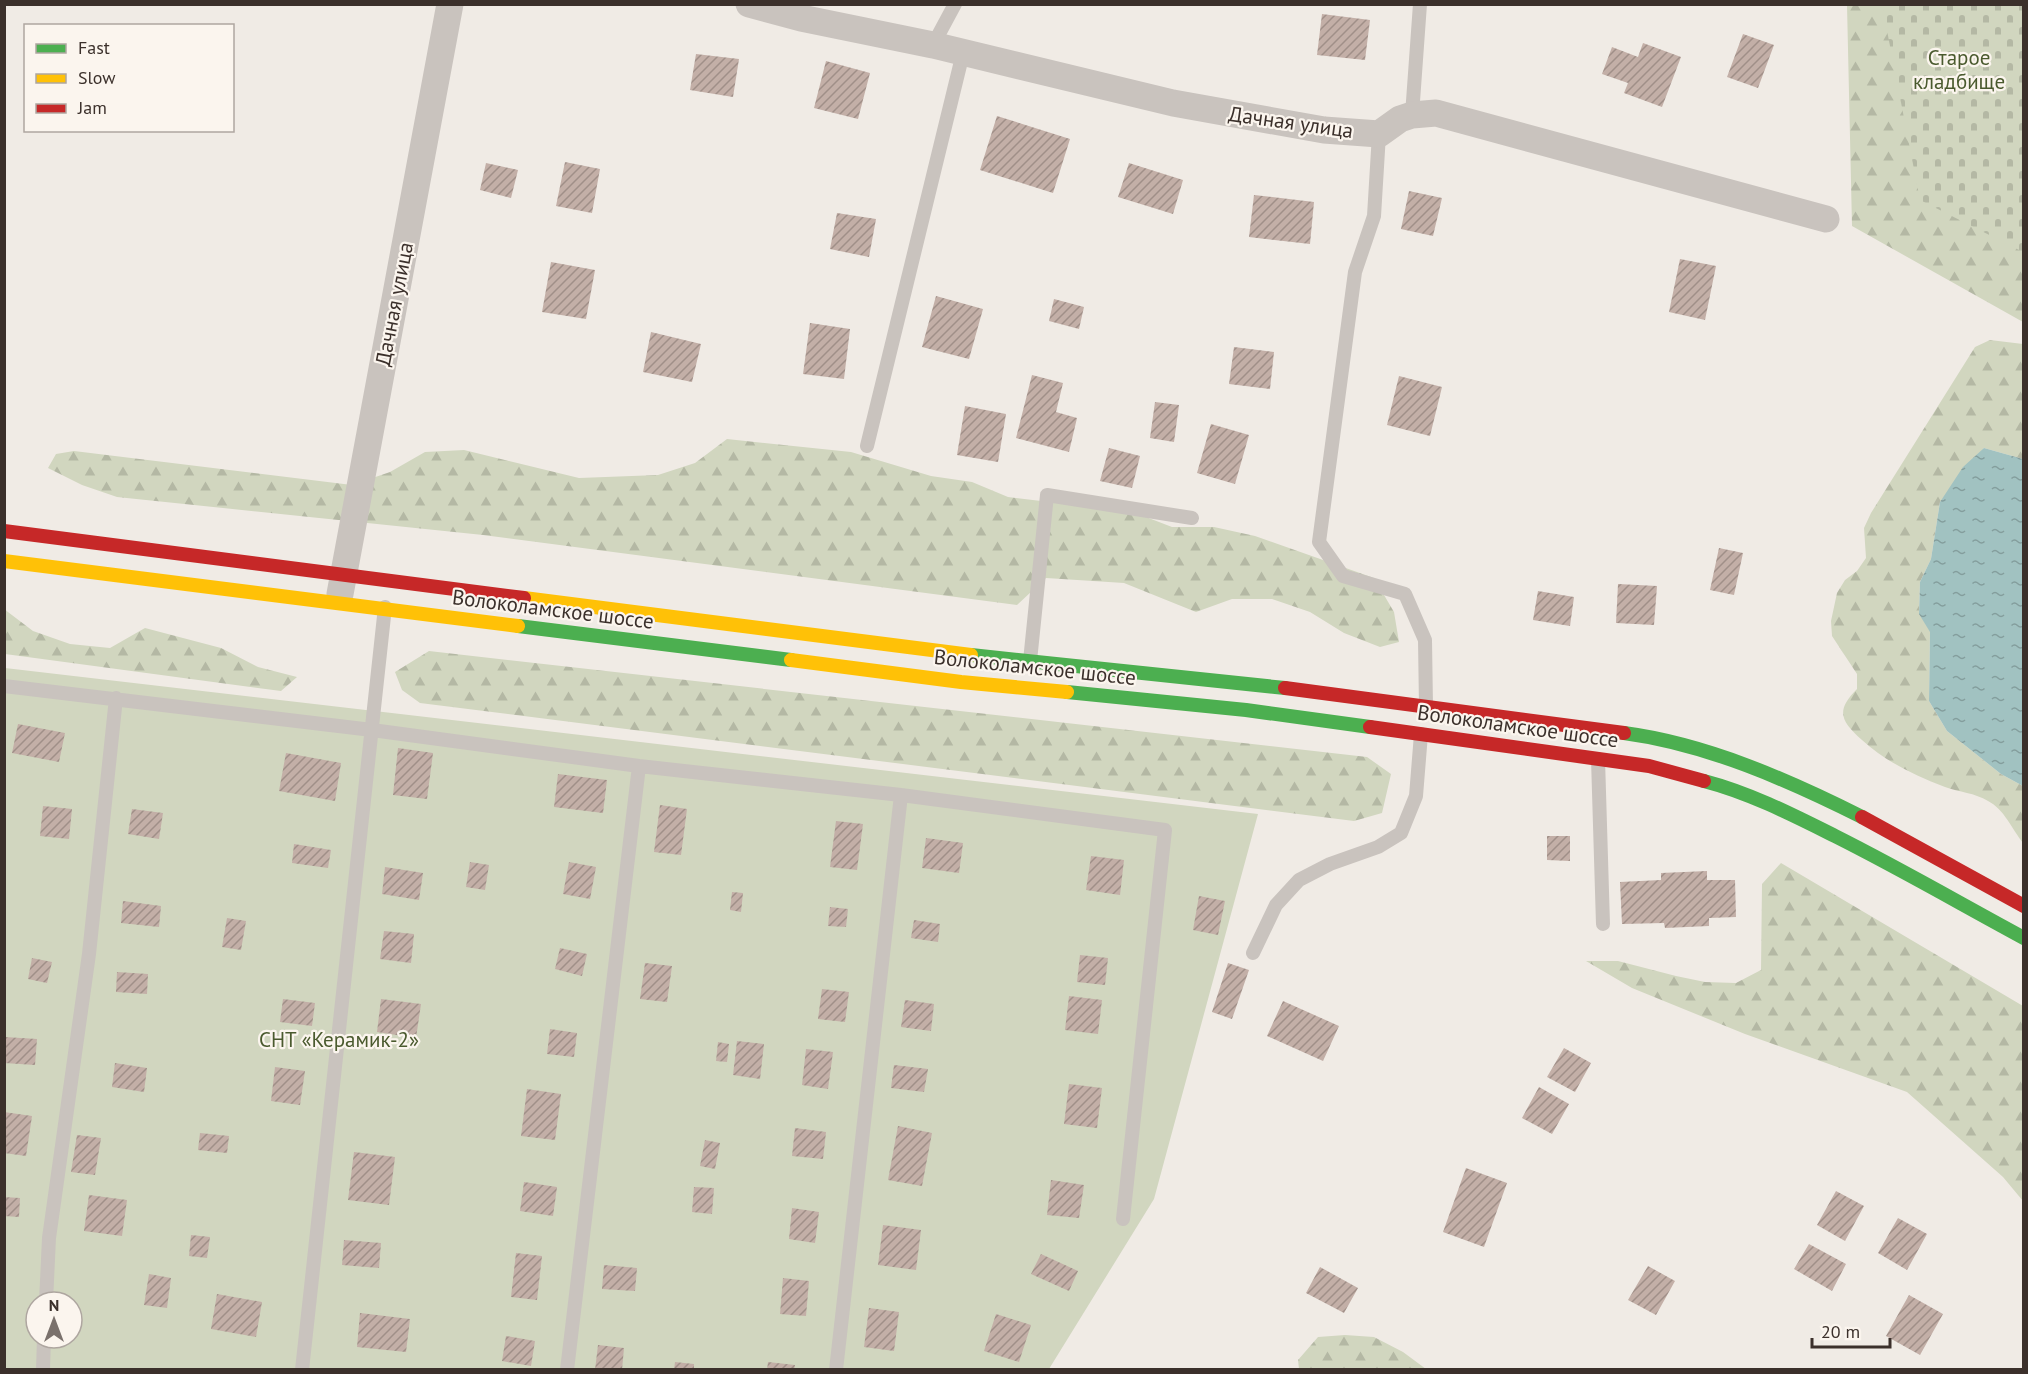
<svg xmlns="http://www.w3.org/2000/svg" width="2028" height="1374" font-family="'PT Sans',sans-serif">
<defs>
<pattern id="forest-firs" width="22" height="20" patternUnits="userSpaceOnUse" patternTransform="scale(1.5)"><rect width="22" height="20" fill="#d1d6bf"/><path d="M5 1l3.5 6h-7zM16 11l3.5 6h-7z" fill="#b4b8a4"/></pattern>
<pattern id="cemetery-stones" width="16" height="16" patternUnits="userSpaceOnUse" patternTransform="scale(1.5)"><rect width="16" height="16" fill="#d1d6bf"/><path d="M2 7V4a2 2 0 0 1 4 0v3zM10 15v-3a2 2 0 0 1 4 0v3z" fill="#b4b8a4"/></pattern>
<pattern id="water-ripples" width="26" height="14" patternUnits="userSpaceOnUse" patternTransform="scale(1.5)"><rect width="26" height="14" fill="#a1c2c1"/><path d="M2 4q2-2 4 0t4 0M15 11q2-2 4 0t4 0" fill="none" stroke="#849e9d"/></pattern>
<pattern id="building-hatch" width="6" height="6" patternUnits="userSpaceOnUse" patternTransform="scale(1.5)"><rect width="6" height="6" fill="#c3afa7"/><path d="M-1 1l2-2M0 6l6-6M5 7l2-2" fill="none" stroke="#a08f88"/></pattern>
</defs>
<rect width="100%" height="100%" fill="#f0ebe5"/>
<path fill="#d1d6bf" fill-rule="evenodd" d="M 5,668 L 1258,814 L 1154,1199 L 1049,1369 L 5,1370 ZM 36,1302 L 72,1302 L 72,1338 L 36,1338 Z"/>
<path fill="url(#forest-firs)" d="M 1847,5 L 2023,5 L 2023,322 L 1852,226 Z
M 1990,340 L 2023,344 L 2023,459 L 1984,448 L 1940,502 L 1931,559 L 1920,582 L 1919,613 L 1930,631 L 1929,701 L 1947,731 L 2001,774 L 2023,786 L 2023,843 C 2012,829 2004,809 1988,801 C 1975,793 1959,792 1945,787 C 1914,775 1886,762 1862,740 C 1841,721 1835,711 1857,689 L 1857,674 L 1832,636 L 1831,621 L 1837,593 L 1845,580 L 1857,571 L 1866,558 L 1864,528 L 1871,513 L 1975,347 Z
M 727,439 L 851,452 L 931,476 L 972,482 L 1008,497 L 1133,512 L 1172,527 L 1214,527 L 1255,536 L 1374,578 L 1394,612 L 1399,642 L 1380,647 L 1344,633 L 1310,612 L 1272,599 L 1232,599 L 1196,612 L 1124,583 L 1046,578 L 1017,605 L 483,535 L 117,497 L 82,485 L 48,468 L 56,454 L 74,451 L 352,485 L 390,472 L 425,452 L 464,450 L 579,478 L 658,475 L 695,463 Z
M 4,609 L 33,631 L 70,644 L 110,648 L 145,628 L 221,648 L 258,667 L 297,677 L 281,691 L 5,654 Z
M 429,651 L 1367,757 L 1391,774 L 1382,813 L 1354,821 L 420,703 L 402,690 L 395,672 Z
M 1781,863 L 2023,1006 L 2023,1201 L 2003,1177 L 1907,1092 L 1745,1034 L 1632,988 L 1586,961 L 1618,961 L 1676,976 L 1705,982 L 1736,983 L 1761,970 L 1762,884 Z
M 1345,1335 L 1374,1337 L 1403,1352 L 1426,1369 L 1299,1369 L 1298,1360 L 1318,1337 Z"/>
<path fill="url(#cemetery-stones)" d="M 1882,5 L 2023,5 L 2023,252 L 1920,200 Z"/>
<path fill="url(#water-ripples)" d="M 1984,448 L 2023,459 L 2023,786 L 2001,774 L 1947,731 L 1929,701 L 1930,632 L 1919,614 L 1920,582 L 1931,559 L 1940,502 L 1963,467 Z"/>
<path fill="url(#building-hatch)" d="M 1322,14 L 1370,20 L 1365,60 L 1317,55 Z
M 1743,34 L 1774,45 L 1758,88 L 1727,77 Z
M 1643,43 L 1681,57 L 1662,107 L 1624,93 L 1628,83 L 1602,74 L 1612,47 L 1638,57 Z
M 696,54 L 739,59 L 733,97 L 690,90 Z
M 826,61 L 870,73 L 858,119 L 814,108 Z
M 997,116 L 1070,139 L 1053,193 L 980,170 Z
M 565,162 L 600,169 L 592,213 L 556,206 Z
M 486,163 L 518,170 L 511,198 L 480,190 Z
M 1129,163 L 1183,180 L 1173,214 L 1118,197 Z
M 1409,191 L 1442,198 L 1433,236 L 1401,229 Z
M 1254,195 L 1314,202 L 1310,244 L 1249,237 Z
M 837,213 L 876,219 L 869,257 L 830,249 Z
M 1680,259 L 1716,266 L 1705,320 L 1669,312 Z
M 551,262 L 595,270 L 586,319 L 542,312 Z
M 936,296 L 983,309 L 969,359 L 922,347 Z
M 1054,299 L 1084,307 L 1079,329 L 1049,321 Z
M 810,323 L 850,329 L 844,379 L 803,374 Z
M 651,332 L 701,344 L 692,382 L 643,372 Z
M 1234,347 L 1274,352 L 1270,389 L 1229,384 Z
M 1032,375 L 1063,383 L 1056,412 L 1077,418 L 1069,452 L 1016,438 Z
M 1399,376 L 1442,387 L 1430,436 L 1387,425 Z
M 1155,402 L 1179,405 L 1174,442 L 1150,438 Z
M 965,406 L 1006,414 L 998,462 L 957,455 Z
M 1211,424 L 1249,435 L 1235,484 L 1197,473 Z
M 1109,448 L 1140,456 L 1132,488 L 1100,481 Z
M 1719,548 L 1743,553 L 1734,595 L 1710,590 Z
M 1618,584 L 1657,586 L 1654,625 L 1616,623 Z
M 1538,591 L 1574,597 L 1570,626 L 1533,620 Z
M 18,724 L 65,733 L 59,762 L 12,753 Z
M 398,748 L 433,753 L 427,799 L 393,795 Z
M 286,753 L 341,763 L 335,801 L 279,791 Z
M 558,774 L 607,780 L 603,813 L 554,807 Z
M 660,805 L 687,809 L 681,855 L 654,852 Z
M 43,806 L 72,809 L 69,839 L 40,836 Z
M 132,809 L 163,813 L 159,839 L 128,834 Z
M 836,821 L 863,824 L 857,870 L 830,867 Z
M 1547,836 L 1570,836 L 1570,861 L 1547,860 Z
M 926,838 L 963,843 L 959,873 L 922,868 Z
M 294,844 L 331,850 L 328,868 L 292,863 Z
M 1091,856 L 1124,860 L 1120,895 L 1086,890 Z
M 470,862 L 489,865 L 485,890 L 466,887 Z
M 569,862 L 596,867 L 590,899 L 563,894 Z
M 385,867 L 423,873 L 419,900 L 382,894 Z
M 1707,871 L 1707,880 L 1735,880 L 1736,917 L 1709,918 L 1709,926 L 1665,928 L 1664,923 L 1622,924 L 1620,882 L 1661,880 L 1661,873 Z
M 732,892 L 743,893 L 741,912 L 730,910 Z
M 1199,896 L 1225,901 L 1218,935 L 1193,930 Z
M 123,901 L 161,906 L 159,927 L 121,923 Z
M 830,907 L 848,909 L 846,927 L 828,926 Z
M 227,918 L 246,921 L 241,950 L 222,947 Z
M 914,920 L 940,924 L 938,942 L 911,938 Z
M 384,931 L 414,934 L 411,963 L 380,959 Z
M 560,948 L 587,954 L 582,976 L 555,969 Z
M 1080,955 L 1108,958 L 1105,985 L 1077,982 Z
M 32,958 L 52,962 L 47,983 L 28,979 Z
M 645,963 L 672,966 L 667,1002 L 640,999 Z
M 1228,963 L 1249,970 L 1232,1019 L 1212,1012 Z
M 117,972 L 148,974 L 147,994 L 116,992 Z
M 822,989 L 849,992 L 845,1022 L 818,1019 Z
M 1069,996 L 1102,1000 L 1098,1034 L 1065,1030 Z
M 283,999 L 315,1003 L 312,1026 L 280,1022 Z
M 381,999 L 421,1004 L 416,1038 L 377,1032 Z
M 905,1000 L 934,1004 L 931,1031 L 901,1027 Z
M 1283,1001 L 1339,1026 L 1323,1061 L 1267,1036 Z
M 550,1029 L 577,1033 L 574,1057 L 547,1054 Z
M 5,1037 L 37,1039 L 35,1065 L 4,1063 Z
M 737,1041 L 764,1044 L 760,1079 L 733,1075 Z
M 718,1042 L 729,1044 L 727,1062 L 716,1061 Z
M 1564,1048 L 1591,1063 L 1575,1092 L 1547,1077 Z
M 806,1049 L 833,1052 L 828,1089 L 802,1085 Z
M 115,1063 L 147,1068 L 144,1092 L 112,1087 Z
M 894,1065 L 928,1069 L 924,1092 L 891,1088 Z
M 275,1067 L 305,1071 L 300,1105 L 271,1101 Z
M 1069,1084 L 1102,1088 L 1097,1128 L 1064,1124 Z
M 1539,1087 L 1569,1104 L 1552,1134 L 1522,1118 Z
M 527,1089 L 561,1094 L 555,1140 L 521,1136 Z
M 4,1112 L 32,1116 L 26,1156 L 4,1153 Z
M 898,1126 L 932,1133 L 922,1186 L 888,1180 Z
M 795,1128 L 826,1132 L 823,1159 L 792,1156 Z
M 200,1133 L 229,1136 L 227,1153 L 198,1150 Z
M 77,1135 L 101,1138 L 95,1175 L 71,1172 Z
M 705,1140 L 720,1143 L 715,1169 L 700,1166 Z
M 354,1152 L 395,1157 L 389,1205 L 348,1200 Z
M 1466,1168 L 1507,1183 L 1484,1247 L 1443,1232 Z
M 1051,1180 L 1084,1185 L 1079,1218 L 1047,1215 Z
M 524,1182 L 557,1187 L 553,1216 L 520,1211 Z
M 694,1187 L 714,1188 L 712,1214 L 692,1212 Z
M 1836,1191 L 1864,1206 L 1845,1241 L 1817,1225 Z
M 89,1195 L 127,1200 L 122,1236 L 84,1231 Z
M 4,1197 L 20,1198 L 19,1217 L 4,1216 Z
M 792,1208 L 819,1212 L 815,1243 L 789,1239 Z
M 1898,1218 L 1927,1234 L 1907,1270 L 1878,1253 Z
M 883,1225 L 921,1230 L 916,1270 L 878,1265 Z
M 191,1235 L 210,1237 L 207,1258 L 189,1256 Z
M 344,1240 L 381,1243 L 379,1268 L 342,1265 Z
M 1809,1244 L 1846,1264 L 1832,1291 L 1794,1269 Z
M 516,1253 L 542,1256 L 537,1300 L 511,1297 Z
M 1041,1254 L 1078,1271 L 1069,1291 L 1031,1274 Z
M 604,1265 L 637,1268 L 635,1291 L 602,1289 Z
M 1648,1266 L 1675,1281 L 1656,1315 L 1628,1300 Z
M 1320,1267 L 1358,1288 L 1344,1313 L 1306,1293 Z
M 149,1274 L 171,1278 L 167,1308 L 144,1305 Z
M 783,1278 L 809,1281 L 806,1316 L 780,1314 Z
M 217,1294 L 262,1302 L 256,1337 L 211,1329 Z
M 1909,1295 L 1943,1314 L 1920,1355 L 1886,1336 Z
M 869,1308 L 899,1312 L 894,1351 L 864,1347 Z
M 360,1313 L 410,1319 L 406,1352 L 357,1347 Z
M 996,1314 L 1031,1325 L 1019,1362 L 984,1351 Z
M 506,1336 L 535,1341 L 531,1366 L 502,1361 Z
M 598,1345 L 624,1348 L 622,1370 L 595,1370 Z
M 675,1362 L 694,1364 L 694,1370 L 674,1370 Z
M 768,1362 L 795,1365 L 794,1370 L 767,1370 Z"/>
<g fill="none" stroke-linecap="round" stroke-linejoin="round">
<path stroke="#c9c3be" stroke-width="14" d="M 933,45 L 955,4
M 1412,115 L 1420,4
M 1379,134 L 1374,216 L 1355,272 L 1319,542 L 1343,576 L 1405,594 L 1425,640 L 1426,707
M 867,446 L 963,53
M 1030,661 L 1047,495 L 1192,518
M 4,686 L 372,730 L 639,766 L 901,795 L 1165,830 L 1123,1219
M 1598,759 L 1603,924
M 1253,953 L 1276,905 L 1299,880 L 1330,864 L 1378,847 L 1401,833 L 1416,796 L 1421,734
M 46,1302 L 49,1238 L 89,954 L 116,698
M 43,1370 L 44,1338
M 302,1370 L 385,607
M 567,1370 L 639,766
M 836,1370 L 901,795"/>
<path stroke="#c9c3be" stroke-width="27" d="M 749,4 L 801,18 L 933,45 L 1173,103 L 1324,130 L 1379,134 L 1400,119 L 1412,115 L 1436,113 L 1826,219
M 340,594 L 450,4"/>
<path stroke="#4caf50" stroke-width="14" d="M 518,626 L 791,660
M 971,655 L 1285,688
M 1067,692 L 1246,710 L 1370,727
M 1624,733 C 1707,744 1788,780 1862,817
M 1704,781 C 1750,793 1793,815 1835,836 C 1899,868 1961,904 2024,938"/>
<path stroke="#ffc107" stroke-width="14" d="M 4,561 L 518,626
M 524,598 L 971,655
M 791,660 L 961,682 L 1067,692"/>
<path stroke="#c62828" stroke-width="14" d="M 4,531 L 524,598
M 1285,688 L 1624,733
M 1370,727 L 1649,766 L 1704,781
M 1862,817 L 2024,906"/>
</g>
<g text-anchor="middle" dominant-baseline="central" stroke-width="4.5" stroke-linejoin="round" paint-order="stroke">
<g font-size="21" fill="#4a5a2e" stroke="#fbf5ee">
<text x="1959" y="57">Старое<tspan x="1959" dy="24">кладбище</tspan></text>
<text x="339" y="1039">СНТ «Керамик-2»</text>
</g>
<g font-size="21" fill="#3b302b" stroke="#fbf5ee">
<text transform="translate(1291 122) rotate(8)">Дачная улица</text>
<text transform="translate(394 304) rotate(-79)">Дачная улица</text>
<text transform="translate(553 609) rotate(7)">Волоколамское шоссе</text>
<text transform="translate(1035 667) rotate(6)">Волоколамское шоссе</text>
<text transform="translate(1518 726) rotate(8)">Волоколамское шоссе</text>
</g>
</g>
<rect width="2028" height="1374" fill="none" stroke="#3b302b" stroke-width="12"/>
<rect x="24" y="24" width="210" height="108" fill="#fbf5ee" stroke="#aea6a0" stroke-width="1.5"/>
<rect x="36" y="44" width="30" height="9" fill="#4caf50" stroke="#aea6a0" stroke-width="1.5"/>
<text x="78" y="54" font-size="18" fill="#3b302b">Fast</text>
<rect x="36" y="74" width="30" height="9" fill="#ffc107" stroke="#aea6a0" stroke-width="1.5"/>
<text x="78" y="84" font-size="18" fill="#3b302b">Slow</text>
<rect x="36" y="104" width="30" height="9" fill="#c62828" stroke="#aea6a0" stroke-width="1.5"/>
<text x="78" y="114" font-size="18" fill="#3b302b">Jam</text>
<g transform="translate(54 1320)"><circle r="28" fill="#fbf5ee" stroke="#aea6a0" stroke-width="1.5"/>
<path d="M0-4.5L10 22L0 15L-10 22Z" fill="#7a716c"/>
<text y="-9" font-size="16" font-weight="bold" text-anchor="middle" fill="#3b302b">N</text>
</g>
<path d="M1812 1338v9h78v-9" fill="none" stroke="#3b302b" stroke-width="3"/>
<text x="1821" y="1338" font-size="18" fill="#3b302b" stroke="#fbf5ee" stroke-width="4.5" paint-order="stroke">20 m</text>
</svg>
